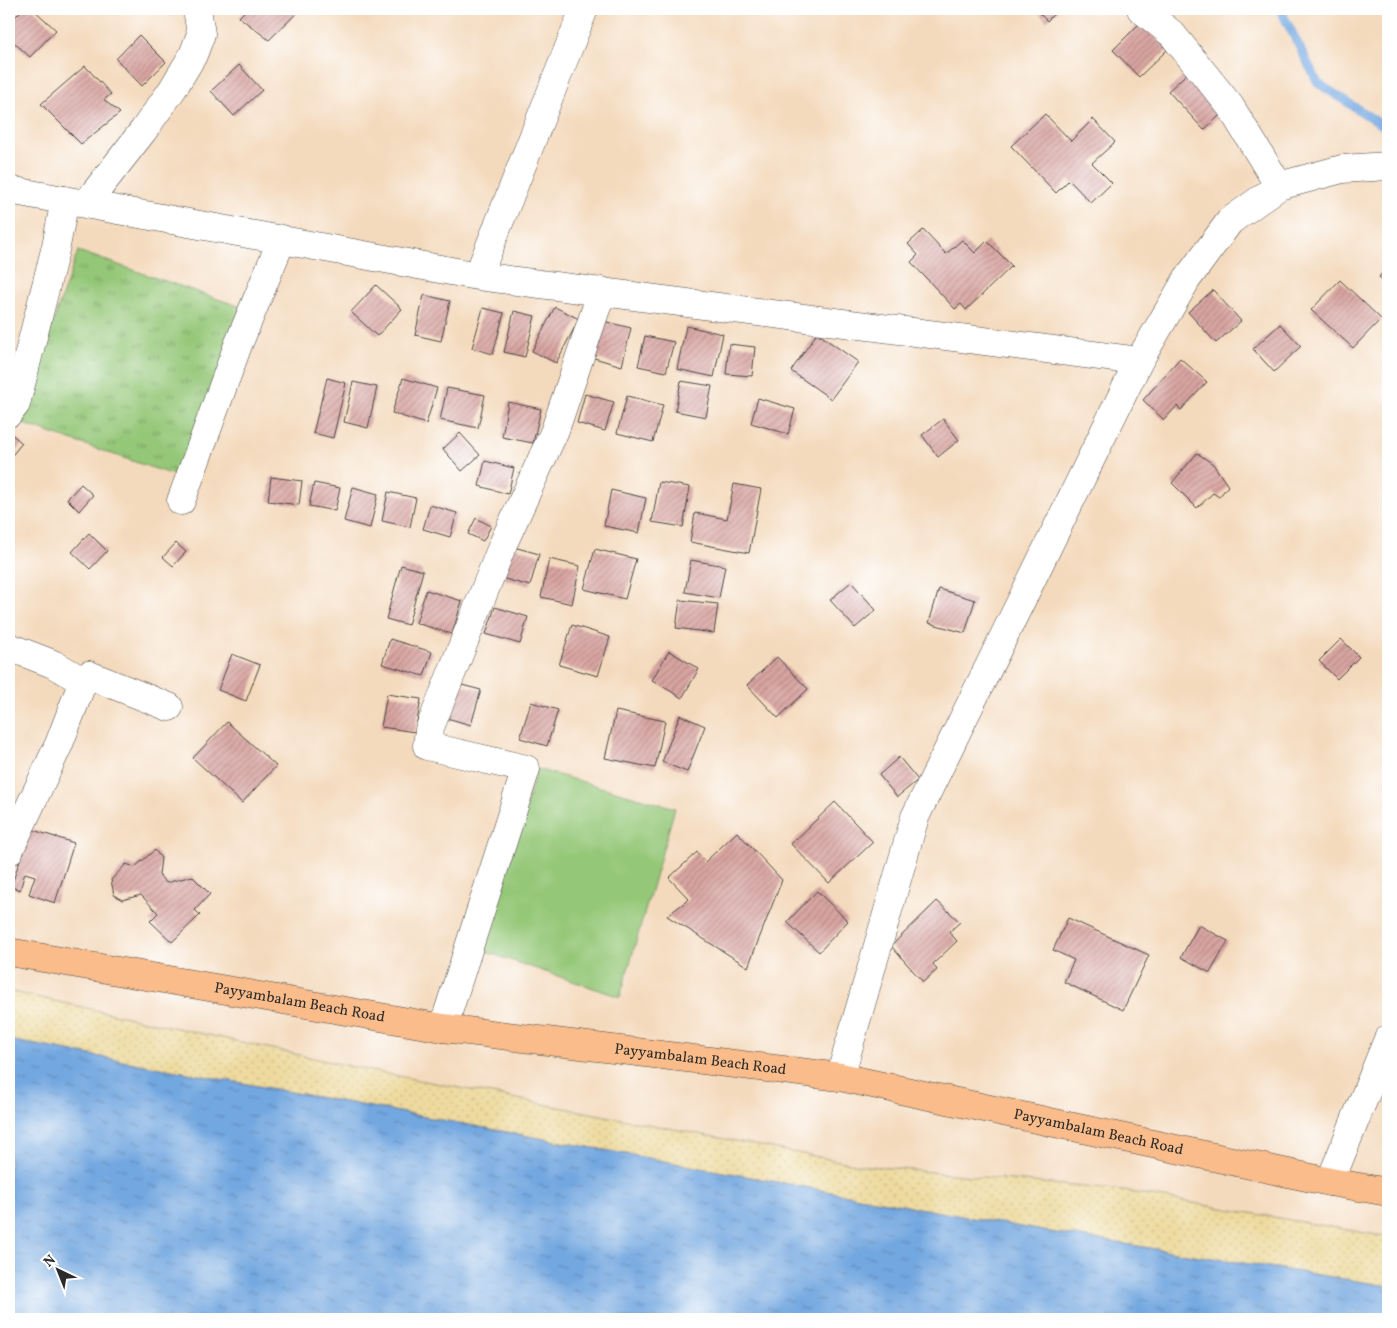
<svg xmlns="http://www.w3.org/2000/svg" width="1397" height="1328" font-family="Vollkorn,serif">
<defs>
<pattern id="sand-dots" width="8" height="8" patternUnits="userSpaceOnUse" patternTransform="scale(1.25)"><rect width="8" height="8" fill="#eeda9e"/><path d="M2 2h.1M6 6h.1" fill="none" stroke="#cb8" stroke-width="1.8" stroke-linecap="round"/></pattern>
<pattern id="park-tufts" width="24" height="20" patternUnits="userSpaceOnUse" patternTransform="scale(1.25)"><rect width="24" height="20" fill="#94c777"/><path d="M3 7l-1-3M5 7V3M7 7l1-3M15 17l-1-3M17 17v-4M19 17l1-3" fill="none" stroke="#79a262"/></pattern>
<pattern id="water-ripples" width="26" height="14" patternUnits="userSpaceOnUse" patternTransform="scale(1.25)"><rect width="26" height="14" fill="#73a7e0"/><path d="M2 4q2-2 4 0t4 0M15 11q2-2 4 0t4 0" fill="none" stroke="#5f88b6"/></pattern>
<pattern id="building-hatch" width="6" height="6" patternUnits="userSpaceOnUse" patternTransform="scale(1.25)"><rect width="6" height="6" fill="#d9a5a2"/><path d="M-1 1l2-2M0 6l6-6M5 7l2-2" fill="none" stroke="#b08784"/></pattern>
</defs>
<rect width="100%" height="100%" fill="#fff"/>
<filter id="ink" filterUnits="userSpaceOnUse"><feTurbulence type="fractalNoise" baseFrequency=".02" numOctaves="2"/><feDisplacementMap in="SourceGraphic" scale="10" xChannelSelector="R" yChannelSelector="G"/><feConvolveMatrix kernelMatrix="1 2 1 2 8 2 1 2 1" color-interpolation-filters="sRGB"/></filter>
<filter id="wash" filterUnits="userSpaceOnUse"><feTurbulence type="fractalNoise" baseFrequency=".0096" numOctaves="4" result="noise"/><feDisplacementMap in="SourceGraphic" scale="20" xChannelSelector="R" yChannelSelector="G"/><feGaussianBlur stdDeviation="1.12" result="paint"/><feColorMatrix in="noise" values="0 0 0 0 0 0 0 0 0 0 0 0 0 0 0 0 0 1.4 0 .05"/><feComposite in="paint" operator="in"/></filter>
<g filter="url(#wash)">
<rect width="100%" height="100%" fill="#f4dabd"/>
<path fill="url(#sand-dots)" stroke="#8c8264" d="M 9,991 L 372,1071 L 860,1165 L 1124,1191 L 1388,1237 L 1388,1286 L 1037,1230 L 9,1040 Z"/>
<path fill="url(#park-tufts)" stroke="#607951" d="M 78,251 L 241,307 L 182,478 L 18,422 Z"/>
<path fill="#94c777" stroke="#607951" d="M 537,769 L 675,808 L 620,997 L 483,951 Z"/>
<path fill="url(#water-ripples)" stroke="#4f6986" d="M 9,1040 L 1037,1230 L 1388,1286 L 1388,1319 L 9,1319 Z"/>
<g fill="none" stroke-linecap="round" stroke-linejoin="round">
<path stroke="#73a7e0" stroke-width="9" d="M 1280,9 L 1318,83 L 1388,129"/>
</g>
<g id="blocks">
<path fill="url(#building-hatch)" d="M 23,9 L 33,9 L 56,30 L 30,57 L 9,38 L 9,23 Z
M 247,9 L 301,9 L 269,40 L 239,17 Z
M 1035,9 L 1059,9 L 1047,21 Z
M 1141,22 L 1167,50 L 1139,77 L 1113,50 Z
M 139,35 L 166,62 L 142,86 L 116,59 Z
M 239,65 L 262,90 L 234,116 L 211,91 Z
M 85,66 L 111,94 L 104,100 L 120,113 L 81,144 L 41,104 Z
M 1194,67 L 1230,106 L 1204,130 L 1168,91 Z
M 1045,114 L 1071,141 L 1093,119 L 1115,142 L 1092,163 L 1112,183 L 1091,203 L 1069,180 L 1056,193 L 1011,146 Z
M 923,230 L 946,254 L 962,240 L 975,253 L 987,241 L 1012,266 L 966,310 L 961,304 L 955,309 L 911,262 L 918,255 L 908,244 Z
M 1388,265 L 1388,284 L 1379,277 Z
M 1340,280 L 1381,319 L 1353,348 L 1311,310 Z
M 376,285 L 402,309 L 377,336 L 351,312 Z
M 1213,290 L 1241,321 L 1216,343 L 1188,312 Z
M 424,295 L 450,301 L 441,341 L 415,335 Z
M 555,307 L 579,319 L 556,363 L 532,351 Z
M 483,308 L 504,313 L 493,354 L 472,348 Z
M 514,311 L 535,316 L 525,357 L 504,352 Z
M 603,321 L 631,328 L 622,366 L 594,358 Z
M 1280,324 L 1301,346 L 1274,372 L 1253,349 Z
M 686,326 L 723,334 L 714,377 L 677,369 Z
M 817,333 L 858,362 L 831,399 L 791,371 Z
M 645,336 L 674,342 L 666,372 L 638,366 Z
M 729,344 L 755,347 L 752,376 L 726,374 Z
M 1180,358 L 1207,382 L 1181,410 L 1177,406 L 1164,420 L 1143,400 Z
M 327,378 L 346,383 L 333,438 L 313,433 Z
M 403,378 L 437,388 L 426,424 L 392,413 Z
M 681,381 L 712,386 L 706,417 L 675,411 Z
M 353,382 L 377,387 L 368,428 L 344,422 Z
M 447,388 L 485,395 L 478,428 L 440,420 Z
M 585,394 L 614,402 L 605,431 L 577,423 Z
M 627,396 L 663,405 L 653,442 L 617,433 Z
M 758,398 L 795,409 L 788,434 L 751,423 Z
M 508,402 L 541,409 L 533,443 L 502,437 Z
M 943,419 L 959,440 L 938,457 L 922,435 Z
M 9,432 L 22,443 L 9,459 Z
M 460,433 L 480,455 L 462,471 L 443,449 Z
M 1197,453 L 1213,464 L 1228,486 L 1219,497 L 1213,493 L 1197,508 L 1172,483 Z
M 485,461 L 514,468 L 508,494 L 479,486 Z
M 271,477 L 302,481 L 299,505 L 268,501 Z
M 659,482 L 690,487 L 683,527 L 652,522 Z
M 314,483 L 340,488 L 335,511 L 309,506 Z
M 81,484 L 93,495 L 79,511 L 67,499 Z
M 734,484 L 761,489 L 749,553 L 690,542 L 695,513 L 727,519 Z
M 353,487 L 378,494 L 370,528 L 344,521 Z
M 611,490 L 646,498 L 639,533 L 604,526 Z
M 388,492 L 416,498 L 410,527 L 382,521 Z
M 430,505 L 457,513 L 450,537 L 423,529 Z
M 476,518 L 491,526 L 483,541 L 468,534 Z
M 89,533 L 107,551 L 90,569 L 72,552 Z
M 176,543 L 186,552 L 173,566 L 163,557 Z
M 503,544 L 539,554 L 530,586 L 494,576 Z
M 595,549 L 636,559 L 625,599 L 584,589 Z
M 549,559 L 580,566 L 572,604 L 541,597 Z
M 691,560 L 725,566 L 719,598 L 685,592 Z
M 401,565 L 423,571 L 408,625 L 386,619 Z
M 851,582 L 876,610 L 855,628 L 830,600 Z
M 939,589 L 975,600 L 965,633 L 929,623 Z
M 426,590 L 462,601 L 452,634 L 416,623 Z
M 680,600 L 718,604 L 714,633 L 676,628 Z
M 495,607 L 528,617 L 520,644 L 486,634 Z
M 572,625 L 610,637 L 598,676 L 559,665 Z
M 390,639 L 432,652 L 424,676 L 382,664 Z
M 1341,639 L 1359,657 L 1337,679 L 1319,661 Z
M 669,651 L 699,669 L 682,698 L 652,680 Z
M 232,654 L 260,665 L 246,701 L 218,690 Z
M 777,657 L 808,689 L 778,718 L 747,685 Z
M 450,682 L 481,690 L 471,725 L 440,716 Z
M 387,694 L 421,699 L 415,732 L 381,727 Z
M 531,702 L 558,710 L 547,746 L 520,738 Z
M 616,711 L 665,721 L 655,768 L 605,758 Z
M 680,715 L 705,726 L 687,772 L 662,762 Z
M 227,722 L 276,766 L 242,803 L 193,758 Z
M 899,757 L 918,780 L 897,797 L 879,775 Z
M 835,802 L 873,842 L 829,883 L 791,844 Z
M 30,829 L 74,843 L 55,903 L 29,894 L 35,876 L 25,873 L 20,890 L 11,887 Z
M 737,832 L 782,880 L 748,967 L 667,916 L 689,899 L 669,878 L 697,852 L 705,862 Z
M 155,850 L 161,858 L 159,875 L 166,883 L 192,876 L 210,894 L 195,910 L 200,915 L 172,942 L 150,921 L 158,913 L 141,895 L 122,900 L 114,895 L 111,880 L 126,864 L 135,867 Z
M 817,891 L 848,921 L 819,952 L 787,922 Z
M 937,901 L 960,922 L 949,932 L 957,941 L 933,964 L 937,970 L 923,982 L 891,946 Z
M 1068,918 L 1149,955 L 1123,1010 L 1064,982 L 1074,960 L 1053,950 Z
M 1199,925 L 1228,941 L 1210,973 L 1181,957 Z"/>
</g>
</g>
<g filter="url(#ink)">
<use href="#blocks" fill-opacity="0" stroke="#494541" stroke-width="1"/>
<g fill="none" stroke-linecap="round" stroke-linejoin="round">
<defs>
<path id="minor" d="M 1141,9 L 1172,34 L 1230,106 L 1279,186
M 9,190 L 478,276 L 1139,361 L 1187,279 L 1230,221 L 1279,186 L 1342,169 L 1388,166
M 86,204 L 143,131 L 172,90 L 193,55 L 201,34 L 197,9
M 478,276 L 584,9
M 9,413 L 16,404 L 56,246 L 65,200
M 181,501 L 238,345 L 282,239
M 9,647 L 53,664 L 83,681
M 9,851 L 59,744 L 83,681 L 89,675 L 169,707
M 443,1028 L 526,769 L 427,746 L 429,730 L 503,544 L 555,430 L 602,291
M 840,1077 L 915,817 L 1139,361
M 1330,1182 L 1388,1039"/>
<g id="major">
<path id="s1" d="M 9,952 L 443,1028 L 840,1077 L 1330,1182 L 1388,1192"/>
</g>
</defs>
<use href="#minor" stroke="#494541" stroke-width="29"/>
<use href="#major" stroke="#494541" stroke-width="29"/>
<use href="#minor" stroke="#fff" stroke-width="28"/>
<use href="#major" stroke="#f9bc8a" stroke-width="28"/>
</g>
</g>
<g text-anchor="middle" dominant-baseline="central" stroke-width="4" stroke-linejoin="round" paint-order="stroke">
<g font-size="15" fill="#2b2b2b" stroke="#fff">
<text stroke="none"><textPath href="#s1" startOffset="295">Payyambalam Beach Road</textPath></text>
<text stroke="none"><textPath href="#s1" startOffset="700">Payyambalam Beach Road</textPath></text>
<text stroke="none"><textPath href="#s1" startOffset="1105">Payyambalam Beach Road</textPath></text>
</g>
</g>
<rect width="1397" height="1328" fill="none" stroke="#fff" stroke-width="30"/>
<g transform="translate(58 1270) rotate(317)" stroke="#ffffff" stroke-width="4" paint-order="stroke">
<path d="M0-4L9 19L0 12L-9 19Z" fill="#2b2b2b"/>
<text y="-8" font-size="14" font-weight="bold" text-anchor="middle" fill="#2b2b2b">N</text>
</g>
</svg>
